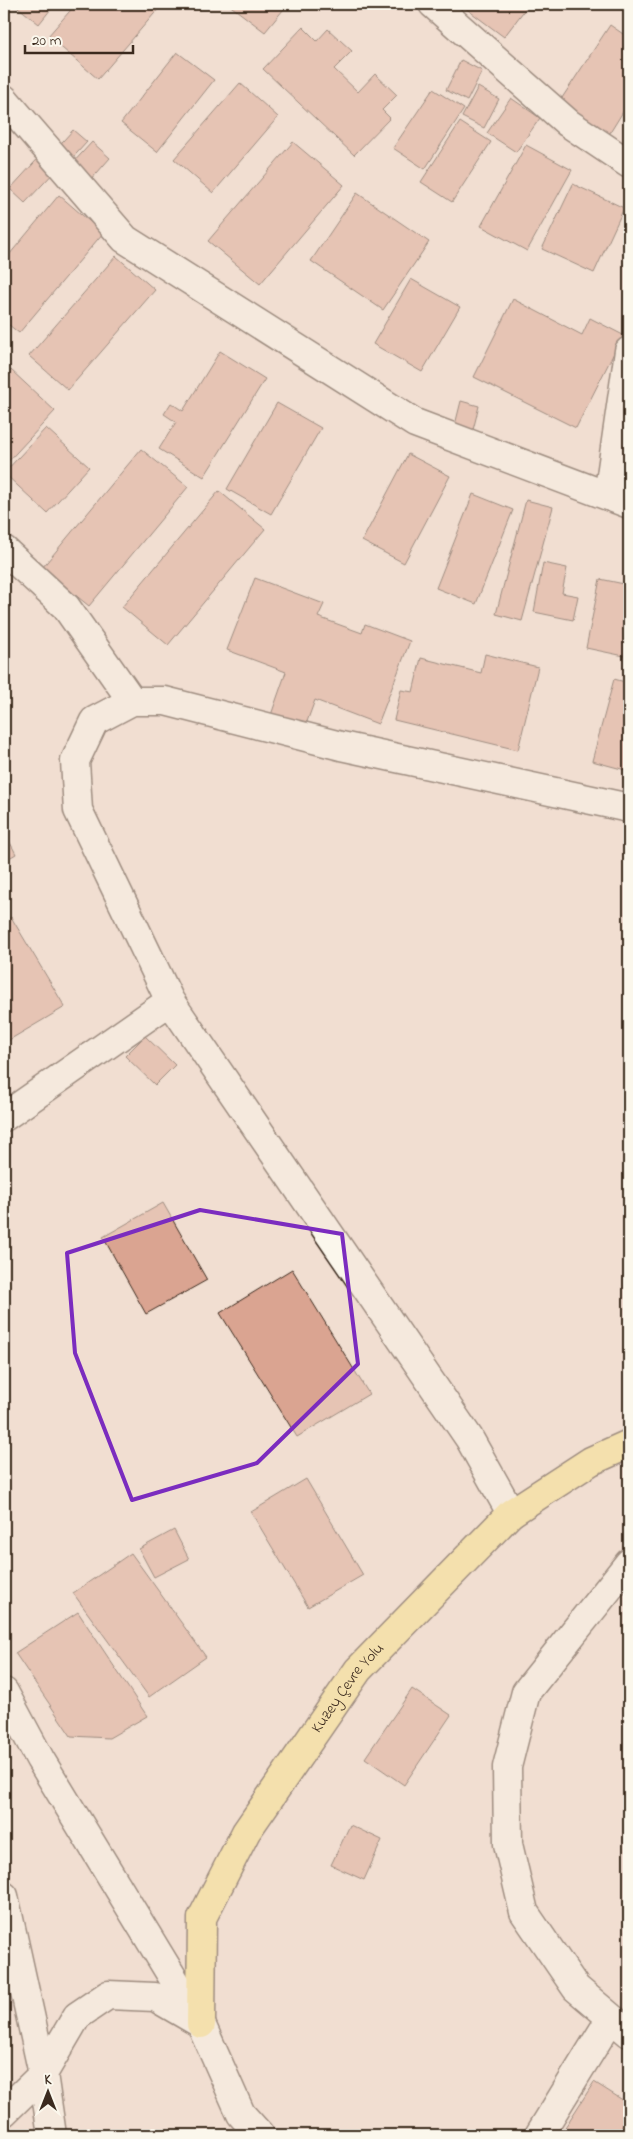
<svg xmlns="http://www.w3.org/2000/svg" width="633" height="2139" font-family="'Indie Flower',sans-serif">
<rect width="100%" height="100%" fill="#f1ded1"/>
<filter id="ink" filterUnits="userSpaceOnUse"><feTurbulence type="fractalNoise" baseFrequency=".02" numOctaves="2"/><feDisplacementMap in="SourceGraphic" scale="10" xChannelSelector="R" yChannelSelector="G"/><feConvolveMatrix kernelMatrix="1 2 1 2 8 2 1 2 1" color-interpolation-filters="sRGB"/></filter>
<g filter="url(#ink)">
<path fill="#daa491" stroke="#3b2a1e" d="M 14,4 L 55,4 L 39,24 Z
M 76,4 L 156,4 L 160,7 L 98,79 L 48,36 Z
M 228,4 L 288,4 L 265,32 Z
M 460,4 L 529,4 L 504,37 Z
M 610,25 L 629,38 L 629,102 L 608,136 L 558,104 Z
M 303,27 L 317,41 L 328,29 L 352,51 L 334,69 L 358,92 L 375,74 L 397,95 L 382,110 L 390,118 L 354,155 L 263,69 Z
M 177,52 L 214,80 L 157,152 L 121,123 Z
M 461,60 L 482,71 L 467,101 L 446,90 Z
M 240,83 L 278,117 L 213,193 L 174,159 Z
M 478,87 L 499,99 L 484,128 L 462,117 Z
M 433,89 L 464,109 L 425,169 L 393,148 Z
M 511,98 L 540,118 L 516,152 L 487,133 Z
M 460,122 L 491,142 L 452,202 L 421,182 Z
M 73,130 L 87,142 L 67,164 L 53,152 Z
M 92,142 L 110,158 L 90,181 L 72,164 Z
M 293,142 L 344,185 L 260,284 L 208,241 Z
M 526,145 L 572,170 L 527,251 L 481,226 Z
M 44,152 L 60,166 L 25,203 L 10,189 Z
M 573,184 L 624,208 L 594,273 L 542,249 Z
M 357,193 L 429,242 L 383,310 L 311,261 Z
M 59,195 L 103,233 L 19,333 L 4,321 L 4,261 Z
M 116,256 L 155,290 L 68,390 L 29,356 Z
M 411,279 L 460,307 L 422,372 L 373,344 Z
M 513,299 L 582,335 L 590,318 L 623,335 L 576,428 L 474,377 Z
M 220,351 L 265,379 L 204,477 L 159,449 L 176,422 L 164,414 L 171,403 L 183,411 Z
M 11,370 L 55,411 L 4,466 L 4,378 Z
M 461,401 L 479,406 L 472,434 L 454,429 Z
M 277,403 L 321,428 L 271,514 L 227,489 Z
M 46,428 L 89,467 L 47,513 L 4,473 Z
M 141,449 L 188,487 L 89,606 L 42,568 Z
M 408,454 L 450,476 L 404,563 L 362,541 Z
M 219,491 L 265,529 L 168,645 L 122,607 Z
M 473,494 L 513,510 L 476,604 L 436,588 Z
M 526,500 L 553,507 L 522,621 L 496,614 Z
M 543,563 L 567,568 L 562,593 L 578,596 L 573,620 L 534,612 Z
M 255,578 L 324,604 L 318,617 L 362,633 L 365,624 L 410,641 L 378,724 L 315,700 L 305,727 L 271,715 L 286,672 L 227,650 Z
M 600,579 L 629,585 L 629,657 L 586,648 Z
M 485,654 L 538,667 L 518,750 L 394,720 L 401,690 L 413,692 L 421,658 L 481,673 Z
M 614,679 L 629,683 L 629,771 L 592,761 Z
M 4,816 L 10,827 L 4,830 Z
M 4,831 L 16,854 L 4,861 Z
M 4,916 L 6,920 L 11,917 L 65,1007 L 4,1043 Z
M 145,1036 L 175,1065 L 155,1085 L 125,1056 Z
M 163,1203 L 207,1280 L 146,1314 L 103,1237 Z
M 292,1269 L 369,1394 L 297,1437 L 220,1313 Z
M 306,1479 L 363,1575 L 308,1607 L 251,1512 Z
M 174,1530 L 189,1559 L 154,1577 L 139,1549 Z
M 131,1553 L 206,1657 L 149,1697 L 73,1593 Z
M 78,1612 L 147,1716 L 109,1738 L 71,1736 L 15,1653 Z
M 412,1689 L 451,1715 L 404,1785 L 365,1758 Z
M 350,1825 L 382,1840 L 364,1880 L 331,1865 Z
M 594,2082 L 629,2104 L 629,2116 L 617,2135 L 567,2135 L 562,2132 Z"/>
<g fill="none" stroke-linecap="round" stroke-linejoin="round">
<defs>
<path id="minor" d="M 433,4 L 568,123 L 629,164
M 4,99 L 125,239 L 415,423 L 629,504
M 608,496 L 629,351
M 4,550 L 66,607 L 132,701
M 4,1117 L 170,1001
M 511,1513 L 469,1438 L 170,1001 L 78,810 L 75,761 L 94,721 L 132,701 L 165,701 L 341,746 L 629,808
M 629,1563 L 526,1692 L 507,1767 L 508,1844 L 524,1912 L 576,1988 L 629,2033
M 539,2135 L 611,2018"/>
<path id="secondary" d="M 4,1692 L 40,1759 L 201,2024 L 241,2114 L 260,2135
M 4,1896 L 43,2074 L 4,2112
M 52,2135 L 43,2074 L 77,2016 L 108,1995 L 155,1997 L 198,2022"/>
<g id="primary">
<path id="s1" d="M 201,2024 L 202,1918 L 246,1832 L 358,1670 L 511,1513 L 591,1461 L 629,1444"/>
</g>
</defs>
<use href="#minor" stroke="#3b2a1e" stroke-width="31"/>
<use href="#secondary" stroke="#3b2a1e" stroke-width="31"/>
<use href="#primary" stroke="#3b2a1e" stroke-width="31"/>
<use href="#minor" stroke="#fbf7ec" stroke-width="28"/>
<use href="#secondary" stroke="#fbf7ec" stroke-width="28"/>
<use href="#primary" stroke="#f8e281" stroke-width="28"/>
</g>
</g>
<path d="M0 0H633V2139H0ZM 200,1210 L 342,1234 L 358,1364 L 257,1463 L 132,1500 L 75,1353 L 67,1253 Z" fill="#f1ded1" fill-opacity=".55" fill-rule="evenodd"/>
<path fill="none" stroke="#7b2cbf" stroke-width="4" stroke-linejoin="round" d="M 200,1210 L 342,1234 L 358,1364 L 257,1463 L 132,1500 L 75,1353 L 67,1253 Z"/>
<g text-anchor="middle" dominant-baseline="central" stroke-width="4" stroke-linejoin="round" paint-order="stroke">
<g font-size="16" fill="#3b2a1e" stroke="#fbf7ec">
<text stroke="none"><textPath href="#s1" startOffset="379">Kuzey Çevre Yolu</textPath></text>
</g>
</g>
<rect width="633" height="2139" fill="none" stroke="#fbf7ec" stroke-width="20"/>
<rect x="10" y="10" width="613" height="2119" fill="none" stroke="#3b2a1e" stroke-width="2" filter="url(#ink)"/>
<g transform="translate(48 2092)" stroke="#fbf7ec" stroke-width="4" paint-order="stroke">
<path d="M0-4L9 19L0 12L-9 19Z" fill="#3b2a1e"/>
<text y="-8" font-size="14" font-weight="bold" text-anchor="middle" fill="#3b2a1e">K</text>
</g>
<path d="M25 45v8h108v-8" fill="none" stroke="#3b2a1e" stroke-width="2.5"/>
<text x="32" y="45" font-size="15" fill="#3b2a1e" stroke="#fbf7ec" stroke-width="4" paint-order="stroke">20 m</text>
</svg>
